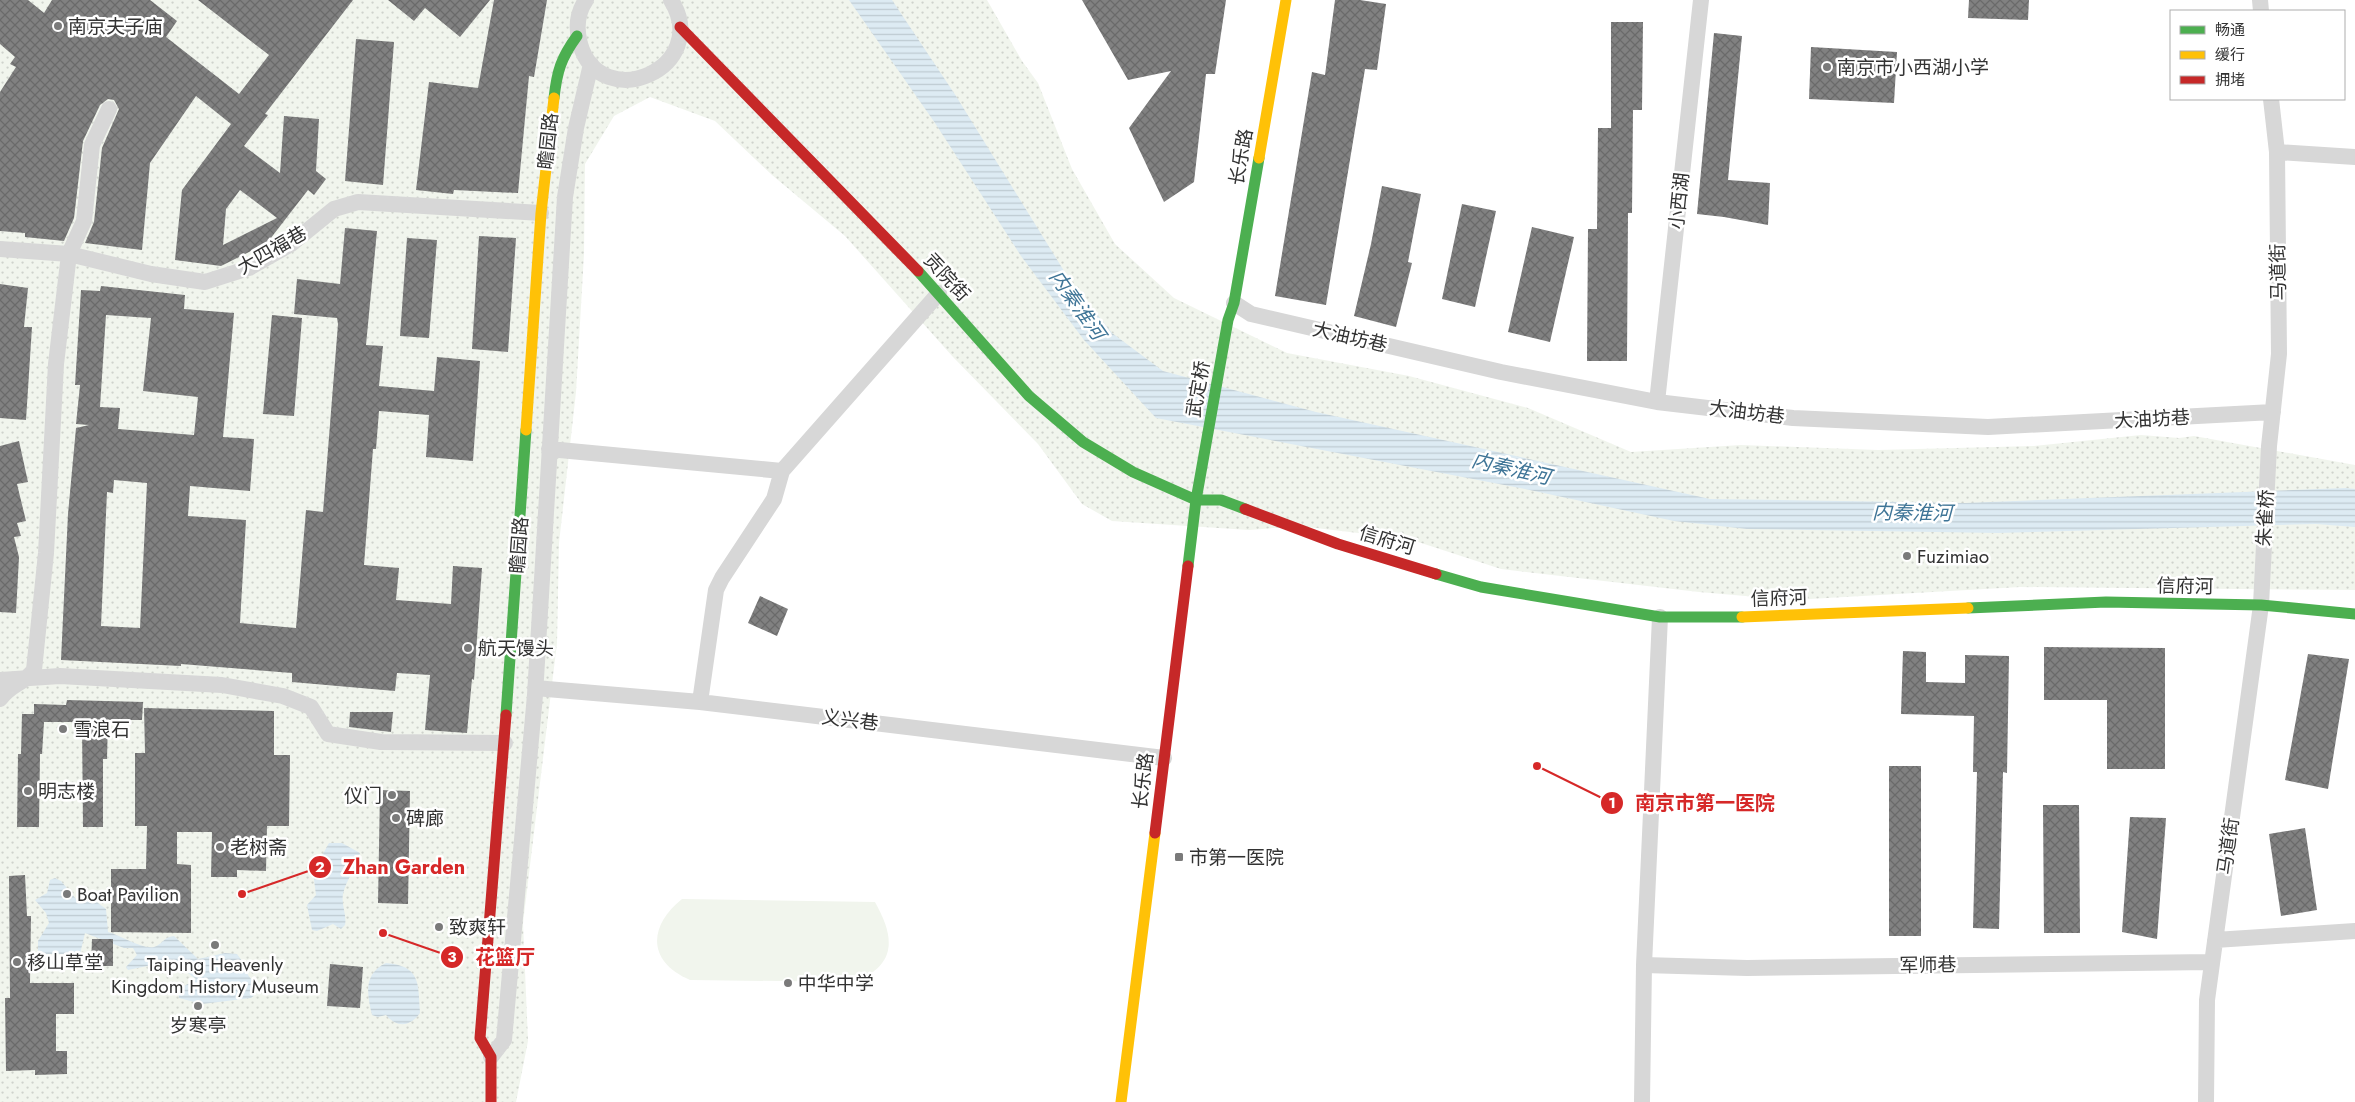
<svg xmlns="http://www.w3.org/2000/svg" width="2355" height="1102" font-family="Jost,'Noto Sans SC',sans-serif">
<defs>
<pattern id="park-dots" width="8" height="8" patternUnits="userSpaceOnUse" patternTransform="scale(1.25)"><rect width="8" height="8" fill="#f1f5ed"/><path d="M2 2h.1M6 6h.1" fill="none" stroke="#cfd2cc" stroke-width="1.8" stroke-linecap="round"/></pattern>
<pattern id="water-rules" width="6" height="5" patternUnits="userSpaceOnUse" patternTransform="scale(1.25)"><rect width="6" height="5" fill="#ddebf3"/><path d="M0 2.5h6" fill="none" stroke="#becad1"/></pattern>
<pattern id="building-cross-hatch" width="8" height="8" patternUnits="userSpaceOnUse" patternTransform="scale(1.25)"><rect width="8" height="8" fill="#818181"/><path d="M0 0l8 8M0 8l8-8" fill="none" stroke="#6a6a6a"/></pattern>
</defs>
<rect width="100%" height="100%" fill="#fff"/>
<path fill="#f1f5ed" d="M 682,899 L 875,902 C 895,938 897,964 855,982 L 690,980 C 647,962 648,926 682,899 Z"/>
<path fill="url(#park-dots)" d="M 0,0 L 987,0 L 1022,61 L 1038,83 L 1072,169 L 1115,244 L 1174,298 L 1287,353 L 1409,376 L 1528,408 L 1631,452 L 1741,445 L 1878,450 L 2034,446 L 2141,435 L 2179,438 L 2194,436 L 2355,465 L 2355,590 L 2020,587 L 1792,600 L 1699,592 L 1501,569 L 1409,539 L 1299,526 L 1249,530 L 1112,521 L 1082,504 L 1038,444 L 953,357 L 845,236 L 772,175 L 715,121 L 650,97 L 614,116 L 585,164 L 584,254 L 576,392 L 559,543 L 557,643 L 523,923 L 528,1041 L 516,1102 L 0,1102 Z"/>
<path fill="url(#water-rules)" d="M 849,0 L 892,0 L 956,96 L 1069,279 L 1112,333 L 1163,371 L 1316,412 L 1710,499 L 1965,503 L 2346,488 L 2355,489 L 2355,527 L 2316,524 L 1998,533 L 1747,529 L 1674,521 L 1525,489 L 1156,418 L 1084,340 L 1021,256 L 935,123 Z
M 329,843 L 342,843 L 360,853 C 357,868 346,879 343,894 C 341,905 347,915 345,925 L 341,929 L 333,924 L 317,931 L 312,930 L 307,905 L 316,895 L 313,872 Z
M 55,878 L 61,881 L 76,899 L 94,900 L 106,909 L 108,932 C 123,936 140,949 154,947 C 162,945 163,937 174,936 L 198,959 L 225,953 L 237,954 C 247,966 243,974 257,984 L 256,994 L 251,998 L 202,1004 L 179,998 C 177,985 188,986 196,979 L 188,973 L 187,965 L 180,962 L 152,965 L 128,970 L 126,967 L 137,955 L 133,948 L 124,948 L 85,933 L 80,954 L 38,954 L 38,941 L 49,923 L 46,913 L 35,900 L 47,893 L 50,880 Z
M 386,963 C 421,966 418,983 420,1013 C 410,1027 397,1028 386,1015 L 378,1017 L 372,1015 C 367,994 363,974 386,963 Z"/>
<path fill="url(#building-cross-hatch)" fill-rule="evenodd" d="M 0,0 L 28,0 L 44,13 L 52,0 L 150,0 L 177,21 L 166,37 L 239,94 L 269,55 L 198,0 L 353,0 L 265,114 L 268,115 L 244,146 L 280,173 L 284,116 L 319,119 L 316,171 L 326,179 L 314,195 L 308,190 L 267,243 L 221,266 L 175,260 L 182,190 L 231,124 L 196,96 L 150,163 L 142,250 L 85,243 L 94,222 L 102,148 L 119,109 L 114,100 L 108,99 L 100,105 L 83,141 L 74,218 L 64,241 L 25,237 L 25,233 L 0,231 L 0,92 L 16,67 L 10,64 L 15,57 L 0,44 ZM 240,190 L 277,218 L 223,245 L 226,209 Z
M 388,0 L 490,0 L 460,37 L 425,8 L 414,21 Z
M 494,0 L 547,0 L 534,77 L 529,76 L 518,193 L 454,190 L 453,194 L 416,190 L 429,82 L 478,88 Z
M 1082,0 L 1226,0 L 1215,74 L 1206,74 L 1194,182 L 1164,202 L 1129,128 L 1171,71 L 1128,80 Z
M 1335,0 L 1360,0 L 1386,4 L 1377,70 L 1365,69 L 1326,305 L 1275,296 L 1312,72 L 1325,75 Z
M 1969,0 L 2029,0 L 2028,20 L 1968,18 Z
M 1611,22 L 1643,22 L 1642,110 L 1633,110 L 1632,213 L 1628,213 L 1627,361 L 1587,361 L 1588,229 L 1597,229 L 1598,128 L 1611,128 Z
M 1714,33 L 1742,36 L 1728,180 L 1770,183 L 1768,225 L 1724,217 L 1697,214 Z
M 356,39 L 394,42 L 383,185 L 345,181 Z
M 1811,47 L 1897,52 L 1894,103 L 1809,99 Z
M 1382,186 L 1421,194 L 1408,262 L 1412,263 L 1396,327 L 1354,316 L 1371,244 Z
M 1462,204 L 1496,211 L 1475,307 L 1442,299 Z
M 1532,227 L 1574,237 L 1550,342 L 1508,332 Z
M 345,228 L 377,231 L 366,345 L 383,346 L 379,386 L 434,391 L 437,357 L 480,361 L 473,461 L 426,457 L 429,415 L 379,411 L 376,449 L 373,449 L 364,565 L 399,568 L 396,600 L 451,604 L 453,566 L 482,568 L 474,680 L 472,679 L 467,733 L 425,730 L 430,675 L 397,673 L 395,691 L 292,682 L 292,673 L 181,664 L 181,666 L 61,660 L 68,514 L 76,428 L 89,425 L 76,424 L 80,385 L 75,385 L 81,290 L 100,291 L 101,286 L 185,295 L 184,309 L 234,313 L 223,437 L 254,439 L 250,491 L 190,486 L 188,516 L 246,520 L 240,623 L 296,628 L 306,510 L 323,512 L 338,324 L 337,318 L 294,314 L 297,279 L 340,284 ZM 106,315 L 151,318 L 143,391 L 198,397 L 194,435 L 118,429 L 120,408 L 100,407 ZM 114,480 L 147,483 L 140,628 L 101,626 L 107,492 L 113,493 Z
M 479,236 L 516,238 L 508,352 L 472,349 Z
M 407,238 L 437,240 L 429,338 L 400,336 Z
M 0,284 L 28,288 L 24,327 L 32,327 L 26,420 L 0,418 Z
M 272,315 L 302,318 L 294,416 L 263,414 Z
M 19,441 L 28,482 L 17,484 L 26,521 L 17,523 L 21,536 L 14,537 L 19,557 L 16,613 L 0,612 L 0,446 Z
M 760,596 L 788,609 L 777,636 L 748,623 Z
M 2044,647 L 2165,648 L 2165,769 L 2107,769 L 2107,700 L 2044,700 Z
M 1903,651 L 1926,652 L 1926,682 L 1965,683 L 1965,655 L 2009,656 L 2007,773 L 2003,772 L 1999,929 L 1973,928 L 1977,772 L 1973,772 L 1974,716 L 1901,714 Z
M 2308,654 L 2349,659 L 2328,789 L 2285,780 Z
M 67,700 L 143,702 L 142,720 L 108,720 L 107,759 L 103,759 L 103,827 L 83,827 L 82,722 L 44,722 L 42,754 L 40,754 L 39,827 L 17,827 L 18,754 L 21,754 L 22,714 L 34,714 L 34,704 L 66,705 Z
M 144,708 L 274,711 L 274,755 L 290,755 L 289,826 L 267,826 L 266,871 L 237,870 L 237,877 L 211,877 L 212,832 L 177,832 L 177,864 L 191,865 L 191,933 L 111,932 L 111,869 L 146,869 L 147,826 L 135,826 L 135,753 L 145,753 Z
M 350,712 L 393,712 L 391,732 L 349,727 Z
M 1889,766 L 1921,766 L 1921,936 L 1889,936 Z
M 380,790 L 410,791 L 408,904 L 378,903 Z
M 2043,805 L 2079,805 L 2080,933 L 2044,933 Z
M 2130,817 L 2166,818 L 2157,939 L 2122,932 Z
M 2305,828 L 2317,910 L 2281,916 L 2269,834 Z
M 25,875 L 27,916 L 31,916 L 30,983 L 74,983 L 74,1014 L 56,1014 L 56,1051 L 67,1051 L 67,1074 L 35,1075 L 35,1070 L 6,1071 L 5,998 L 10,998 L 9,876 Z
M 92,939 L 113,939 L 113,966 L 91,966 Z
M 330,964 L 363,967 L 360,1008 L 327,1006 Z"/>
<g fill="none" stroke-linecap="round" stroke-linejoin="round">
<path stroke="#d7d7d7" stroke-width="16" d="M 586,0 C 577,13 576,29 580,44 C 601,116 713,68 671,0
M 2260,0 L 2261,11
M 2277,152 L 2355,157
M 0,249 L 69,254 L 151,274 L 205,282 L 249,268 L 291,244 L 334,209 L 358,202 L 541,213
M 1234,303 L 1251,314 L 1501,372 L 1657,402 L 1793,418 L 1988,427 L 2273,412
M 1657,402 L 1701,0
M 549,449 L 782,471
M 0,680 L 60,676 L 222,685 L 283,696 L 311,707 L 328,734 L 381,742 L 505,743
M 535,688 L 700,702 L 1164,758
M 0,699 C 12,683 24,684 34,670 L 46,553 L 56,364 L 69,254 L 84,221 L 92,145 L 109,109
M 700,702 L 716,590 L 722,578 L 774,499 L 782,471 L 939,293
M 2215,940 L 2355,931
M 1644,965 L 1747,968 L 2211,962
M 491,1057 L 504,1040 L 535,695 L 565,197 L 576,128 L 591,64
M 1642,1102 L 1644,965 L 1660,617
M 2206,1102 L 2207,1000 L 2261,605 L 2269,446 L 2279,354 L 2277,152 L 2271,99"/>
<path stroke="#4caf50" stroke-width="11" d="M 554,98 C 557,71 561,58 577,36
M 918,271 L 1029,396 L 1083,442 L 1133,472 L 1196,500 L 1221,500 L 1245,509
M 1188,566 L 1196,500 L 1228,320 L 1234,303 L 1259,158
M 1436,574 L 1481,587 L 1660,617 L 1742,617
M 1968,608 L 2106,602 L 2261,605 L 2355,614
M 506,715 L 526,430"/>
<path stroke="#ffc107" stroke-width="11" d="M 1259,158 L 1286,0
M 526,430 L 541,213 L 554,98
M 1742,617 L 1968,608
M 1121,1102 L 1155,833"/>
<path stroke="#c62828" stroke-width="11" d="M 680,27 L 918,271
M 1245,509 L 1338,544 L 1436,574
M 1155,833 L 1188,566
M 491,1102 L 491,1057 L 480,1038 L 506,715"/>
</g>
<g fill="#7a7a7a" stroke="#fff" stroke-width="2">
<circle cx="58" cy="26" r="5"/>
<circle cx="1827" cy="67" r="5"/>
<circle cx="1907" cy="556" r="5"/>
<circle cx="468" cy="648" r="5"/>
<circle cx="63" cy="729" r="5"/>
<circle cx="28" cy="791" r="5"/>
<circle cx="392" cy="795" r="5"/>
<circle cx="396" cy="818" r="5"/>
<circle cx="220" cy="847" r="5"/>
<rect x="1174" y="852" width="10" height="10" rx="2.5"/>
<circle cx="67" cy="894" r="5"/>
<circle cx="439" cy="927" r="5"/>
<circle cx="215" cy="945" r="5"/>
<circle cx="17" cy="962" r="5"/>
<circle cx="788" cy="983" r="5"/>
<circle cx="198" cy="1006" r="5"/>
</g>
<g text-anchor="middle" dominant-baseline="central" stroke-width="5" stroke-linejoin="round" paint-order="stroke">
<g font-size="19" fill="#333" stroke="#fff" text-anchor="start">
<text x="68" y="26">南京夫子庙</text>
<text x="1837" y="67">南京市小西湖小学</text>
<text x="1917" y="556">Fuzimiao</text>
<text x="478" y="648">航天馒头</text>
<text x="73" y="729">雪浪石</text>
<text x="38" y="791">明志楼</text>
<text x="382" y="795" text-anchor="end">仪门</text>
<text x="406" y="818">碑廊</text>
<text x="230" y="847">老树斋</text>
<text x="1189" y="857">市第一医院</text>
<text x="77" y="894">Boat Pavilion</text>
<text x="449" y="927">致爽轩</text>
<text x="27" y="962">移山草堂</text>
<text x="215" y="964" text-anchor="middle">Taiping Heavenly<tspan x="215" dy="22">Kingdom History Museum</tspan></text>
<text x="798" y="983">中华中学</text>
<text x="198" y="1025" text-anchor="middle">岁寒亭</text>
</g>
<g font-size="19" fill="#333" stroke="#fff">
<text transform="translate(548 141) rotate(-84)">瞻园路</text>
<text transform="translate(1241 157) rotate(-80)">长乐路</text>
<text transform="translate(1679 201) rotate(-84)">小西湖</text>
<text transform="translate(272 250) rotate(-30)">大四福巷</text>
<text transform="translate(2278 272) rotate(-91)">马道街</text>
<text transform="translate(947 277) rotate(47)">贡院街</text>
<text transform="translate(1350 337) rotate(13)">大油坊巷</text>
<text transform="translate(1198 389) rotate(-80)">武定桥</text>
<text transform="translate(1747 412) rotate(7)">大油坊巷</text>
<text transform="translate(2152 419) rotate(-3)">大油坊巷</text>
<text transform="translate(2265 518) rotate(-87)">朱雀桥</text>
<text transform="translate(1387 540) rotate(17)">信府河</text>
<text transform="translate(519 545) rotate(-86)">瞻园路</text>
<text transform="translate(2185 586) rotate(1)">信府河</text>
<text transform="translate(1779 598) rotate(-2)">信府河</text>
<text transform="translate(850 720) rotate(7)">义兴巷</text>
<text transform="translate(1143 781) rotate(-83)">长乐路</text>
<text transform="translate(2228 846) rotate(-82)">马道街</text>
<text transform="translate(1928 965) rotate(-1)">军师巷</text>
</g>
<g font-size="20" font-style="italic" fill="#3f7597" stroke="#fff">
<text transform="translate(1077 305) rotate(55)">内秦淮河</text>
<text transform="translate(1511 469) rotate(13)">内秦淮河</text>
<text transform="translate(1912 513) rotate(1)">内秦淮河</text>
</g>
</g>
<path fill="none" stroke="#d62828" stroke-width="2" d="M1537 766L1612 803M242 894L320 867M383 933L452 957"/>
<g fill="#d62828" stroke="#fff" stroke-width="2">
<circle cx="1537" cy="766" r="5"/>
<circle cx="242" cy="894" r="5"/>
<circle cx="383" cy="933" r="5"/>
<circle cx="1612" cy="803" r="12"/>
<circle cx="320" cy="867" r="12"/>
<circle cx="452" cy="957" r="12"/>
</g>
<g font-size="15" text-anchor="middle" font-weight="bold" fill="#fff">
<text x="1612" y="808">1</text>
<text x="320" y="872">2</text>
<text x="452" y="962">3</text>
</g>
<g font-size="20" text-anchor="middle" font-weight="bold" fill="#d62828" stroke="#fff" stroke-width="5" stroke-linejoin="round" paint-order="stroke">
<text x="1705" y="810">南京市第一医院</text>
<text x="404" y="874">Zhan Garden</text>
<text x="505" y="964">花篮厅</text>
</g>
<rect x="2170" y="10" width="175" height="90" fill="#ffffff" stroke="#adadad"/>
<rect x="2180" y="26" width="25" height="8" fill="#4caf50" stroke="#adadad"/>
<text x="2215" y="35" font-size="15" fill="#333333">畅通</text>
<rect x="2180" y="51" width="25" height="8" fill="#ffc107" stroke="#adadad"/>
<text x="2215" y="60" font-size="15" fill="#333333">缓行</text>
<rect x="2180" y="76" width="25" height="8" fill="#c62828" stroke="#adadad"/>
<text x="2215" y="85" font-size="15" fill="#333333">拥堵</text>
</svg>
